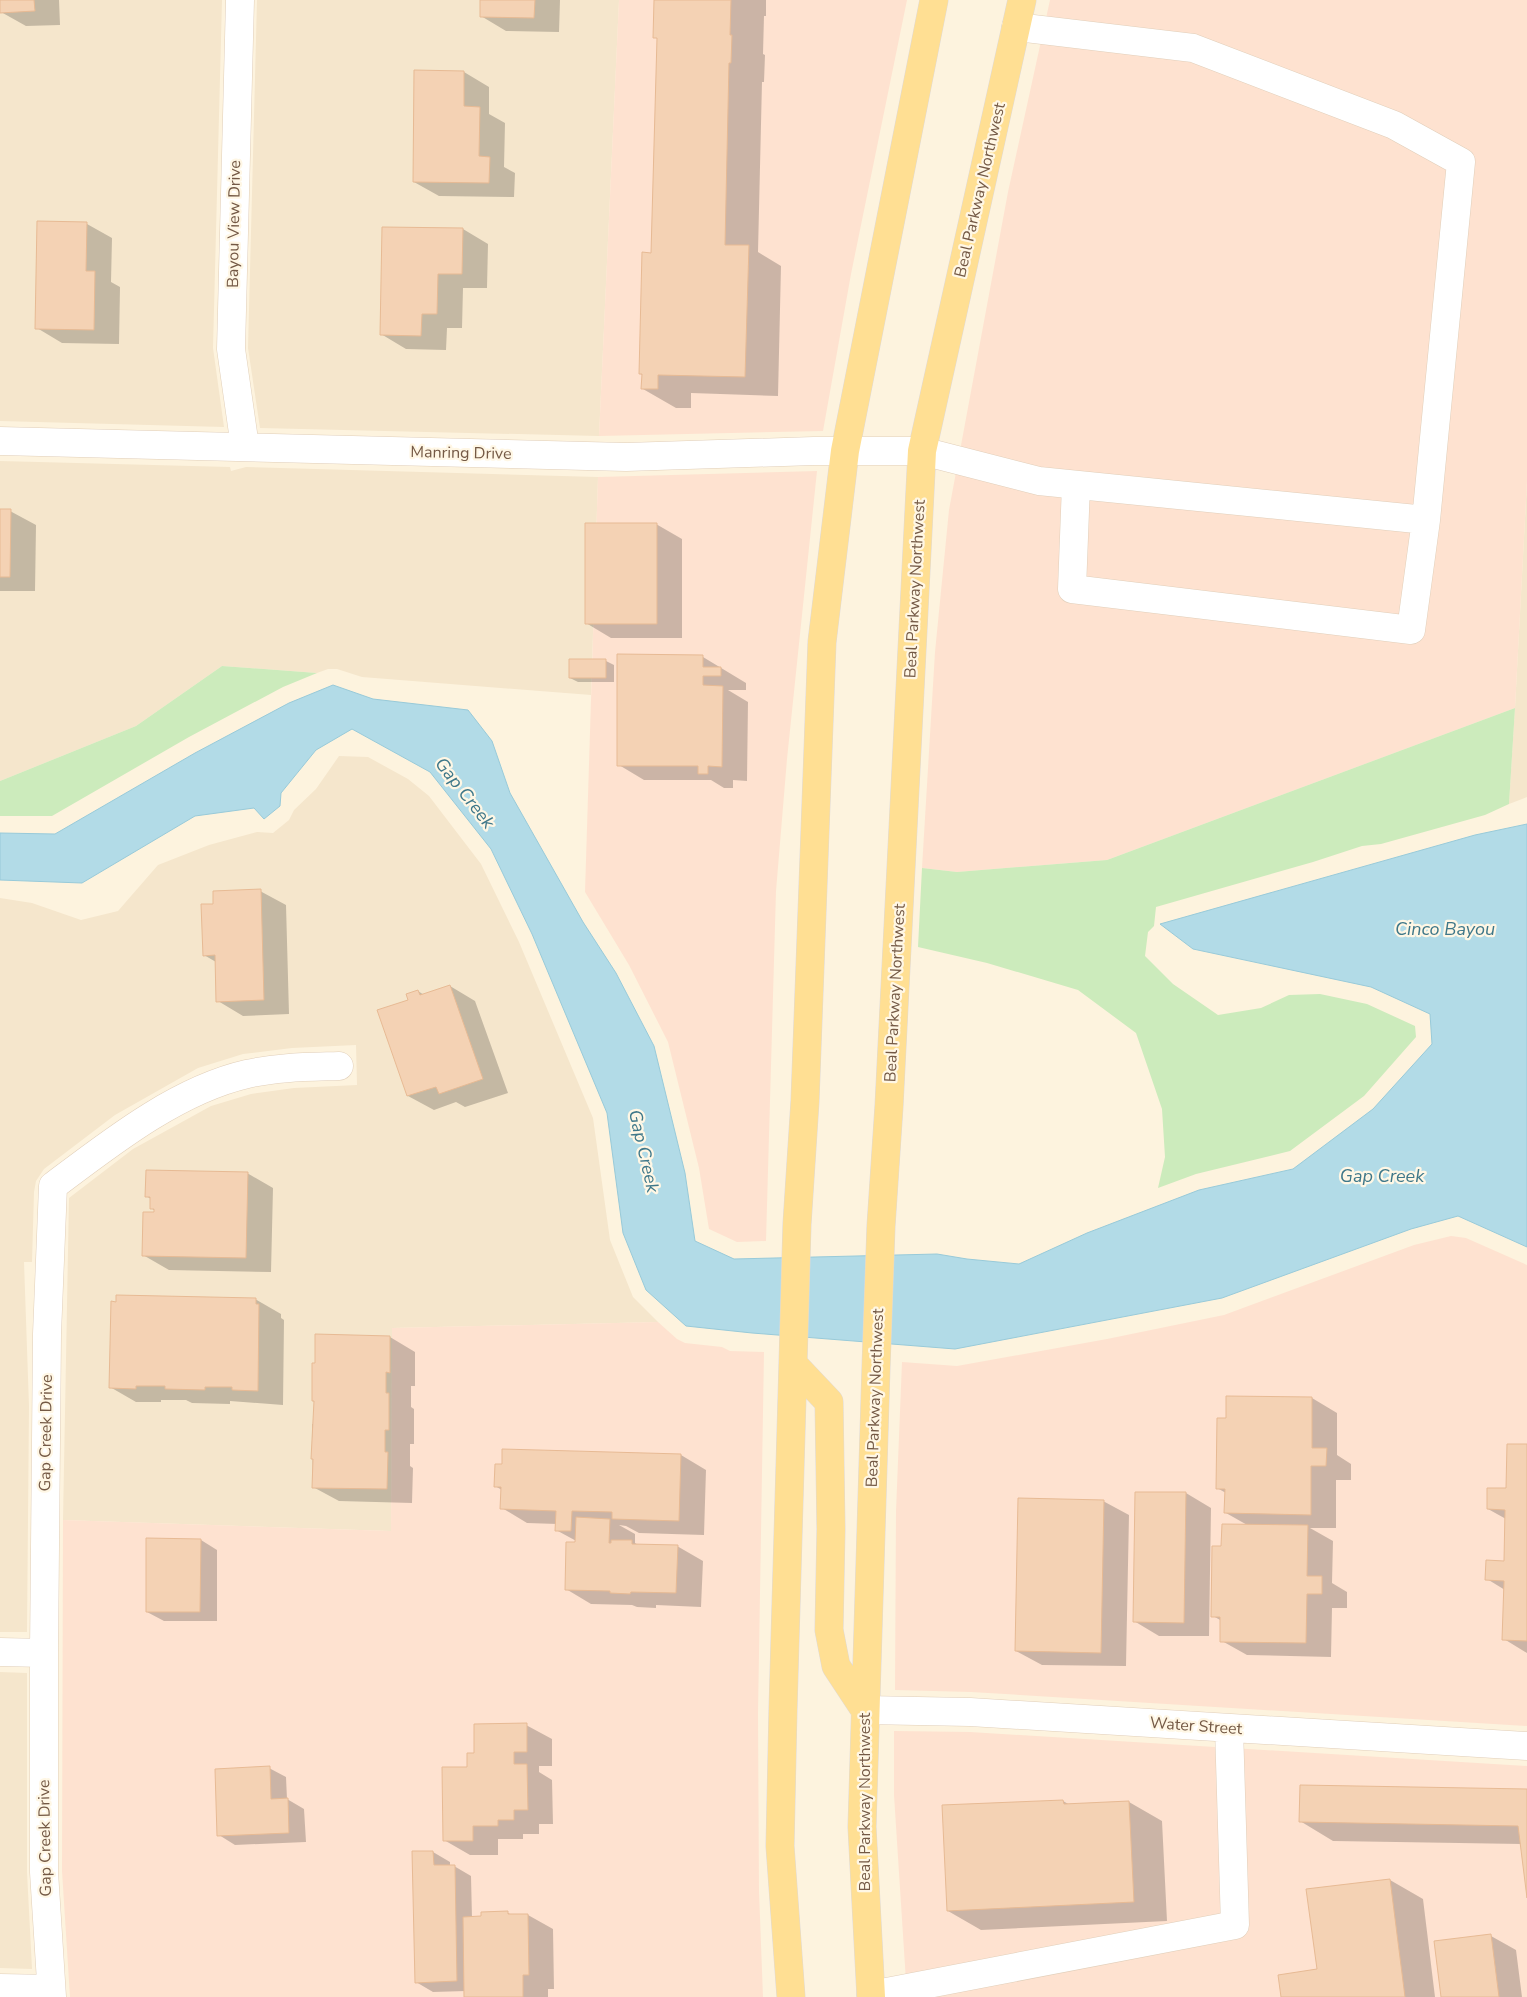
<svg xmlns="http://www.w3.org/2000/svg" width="1527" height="1997" font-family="'Nunito Sans',sans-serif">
<rect width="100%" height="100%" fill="#fdf3de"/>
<path fill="#f5e6cc" d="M 0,0 L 222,0 L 213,348 L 224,427 L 0,421 Z
M 257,0 L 619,0 L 599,436 L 260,428 L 248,348 Z
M 0,461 L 230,467 L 231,471 L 246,467 L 598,477 L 591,695 L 362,677 L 337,669 L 328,669 L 317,673 L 222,666 L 136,726 L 0,781 Z
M 1527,481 L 1527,797 L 1509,804 L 1515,708 Z
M 339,756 L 368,757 L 408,779 L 429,796 L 481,864 L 519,942 L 593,1118 L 610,1240 L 633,1297 L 658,1322 L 392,1328 L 391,1531 L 63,1520 L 69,1198 L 133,1149 L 211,1106 L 251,1094 L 294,1088 L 357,1085 L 356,1045 L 292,1048 L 243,1054 L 198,1068 L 115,1115 L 44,1169 L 36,1181 L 34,1192 L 32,1262 L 24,1262 L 29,1406 L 27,1632 L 0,1632 L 0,898 L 32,903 L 81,920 L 118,911 L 158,865 L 209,845 L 257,832 L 273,833 L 289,820 L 294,810 L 316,789 Z
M 0,1672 L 27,1673 L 27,1872 L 32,1969 L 0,1968 Z"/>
<path fill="#fee2d0" d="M 619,0 L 907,0 L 851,274 L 823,431 L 599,436 Z
M 1050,0 L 1527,0 L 1527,481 L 1515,708 L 1107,860 L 957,872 L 922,868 L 935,652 L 949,510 L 1008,192 Z
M 817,471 L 787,759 L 776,891 L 766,1241 L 737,1242 L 709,1229 L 699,1168 L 668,1042 L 629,965 L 585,892 L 598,477 Z
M 1451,1236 L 1466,1238 L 1527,1265 L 1527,1726 L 971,1692 L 895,1690 L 896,1511 L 902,1362 L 957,1366 L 1107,1339 L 1224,1315 L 1414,1245 Z
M 658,1322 L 677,1339 L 685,1343 L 722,1347 L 730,1351 L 764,1352 L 758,1713 L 759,1891 L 763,1997 L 70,1997 L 62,1871 L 63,1520 L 391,1531 L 392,1328 Z
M 894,1731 L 970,1732 L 1527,1766 L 1527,1997 L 907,1997 L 894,1795 Z"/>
<path fill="#ccebbc" d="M 222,666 L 317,673 L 283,687 L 189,737 L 52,816 L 0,816 L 0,781 L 136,726 Z
M 1515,708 L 1509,804 L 1485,815 L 1381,844 L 1362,846 L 1313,862 L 1156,907 L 1154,926 L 1148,932 L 1145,956 L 1173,984 L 1218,1015 L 1261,1008 L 1289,995 L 1320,994 L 1367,1004 L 1415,1026 L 1416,1037 L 1364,1096 L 1290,1151 L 1196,1174 L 1158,1188 L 1165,1157 L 1162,1109 L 1136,1033 L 1078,990 L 987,963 L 918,947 L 922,868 L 957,872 L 1107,860 Z"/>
<path fill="#b2dbe7" stroke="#98cad9" d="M 333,685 L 373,699 L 468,710 L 492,741 L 510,793 L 583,922 L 616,973 L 654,1046 L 685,1173 L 695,1241 L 734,1259 L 937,1254 L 967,1259 L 1019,1264 L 1087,1233 L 1199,1190 L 1293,1169 L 1373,1109 L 1432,1044 L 1430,1014 L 1371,987 L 1193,949 L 1160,924 L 1475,835 L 1527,824 L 1527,1247 L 1458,1216 L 1411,1229 L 1222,1298 L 955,1349 L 752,1333 L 686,1326 L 646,1290 L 623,1233 L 607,1113 L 532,934 L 491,849 L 430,772 L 352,729 L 316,750 L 281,793 L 280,806 L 264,819 L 254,808 L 195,816 L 82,883 L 0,880 L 0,833 L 55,834 L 195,753 L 289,703 Z"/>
<path fill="#0003" d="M 0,0 L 59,0 L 60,25 L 26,26 L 1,12 Z
M 482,0 L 560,0 L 559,32 L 506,31 L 481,16 Z
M 656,0 L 766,0 L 766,16 L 764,16 L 763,54 L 765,55 L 764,82 L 762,82 L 758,252 L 781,266 L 778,396 L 691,393 L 691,408 L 676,408 L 643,389 L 643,375 L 640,374 L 653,254 L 658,39 L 655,37 Z
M 415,71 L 464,72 L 489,87 L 489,114 L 505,123 L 504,167 L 515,173 L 514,197 L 439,196 L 414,182 Z
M 87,224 L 112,238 L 111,282 L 120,287 L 119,344 L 62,343 L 37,328 Z
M 384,228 L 463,229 L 488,244 L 487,288 L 463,288 L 462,328 L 447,328 L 446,350 L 406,349 L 381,334 Z
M 0,511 L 10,511 L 36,525 L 35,591 L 0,591 Z
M 656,524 L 682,539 L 682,638 L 611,638 L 586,623 Z
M 703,657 L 746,683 L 746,690 L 728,690 L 748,702 L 747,781 L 733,780 L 733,788 L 724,788 L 711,780 L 644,780 L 619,765 Z
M 570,660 L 606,661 L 614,665 L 614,682 L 578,682 L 570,678 Z
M 260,891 L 286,905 L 289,1014 L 243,1016 L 218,1001 L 216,962 L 204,955 L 215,906 Z
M 450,986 L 475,1001 L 508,1093 L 465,1107 L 456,1102 L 434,1110 L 408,1096 L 378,1011 L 409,1001 L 418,991 L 424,995 Z
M 247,1173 L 273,1188 L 271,1272 L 169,1270 L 143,1255 L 158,1213 L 151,1208 L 151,1199 L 146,1196 Z
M 255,1299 L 281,1314 L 281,1318 L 284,1320 L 283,1405 L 230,1401 L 230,1404 L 192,1403 L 186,1400 L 161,1400 L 161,1402 L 136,1402 L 110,1387 Z
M 390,1337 L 415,1352 L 415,1386 L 411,1386 L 411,1407 L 414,1409 L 414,1444 L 410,1444 L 410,1466 L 413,1468 L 412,1503 L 339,1501 L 313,1487 L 312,1424 L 314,1424 L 315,1402 L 313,1401 Z
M 1312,1398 L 1337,1413 L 1337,1455 L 1351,1464 L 1351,1480 L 1336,1480 L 1336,1528 L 1310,1528 L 1333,1541 L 1332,1583 L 1347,1592 L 1347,1608 L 1332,1608 L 1331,1657 L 1247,1655 L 1222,1641 L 1222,1621 L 1213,1616 L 1223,1547 L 1249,1526 L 1226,1513 L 1226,1493 L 1217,1488 L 1227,1419 Z
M 1527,1446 L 1527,1653 L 1504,1639 L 1505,1590 L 1487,1579 L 1506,1562 L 1506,1519 L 1488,1509 L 1507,1489 Z
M 681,1455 L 706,1470 L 704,1535 L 639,1533 L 626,1526 L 619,1525 L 635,1534 L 635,1543 L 638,1545 L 677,1546 L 703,1561 L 701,1607 L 656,1605 L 656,1608 L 637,1607 L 632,1605 L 591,1604 L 566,1589 L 580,1543 L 556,1530 L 557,1524 L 527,1523 L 502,1508 L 502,1490 L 495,1486 Z
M 1186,1493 L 1211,1508 L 1209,1636 L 1159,1636 L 1134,1621 Z
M 1103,1501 L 1129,1515 L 1126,1666 L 1042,1665 L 1016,1651 Z
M 201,1540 L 217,1550 L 217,1621 L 164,1621 L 147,1612 Z
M 526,1725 L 552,1739 L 552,1766 L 539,1766 L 539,1772 L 552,1780 L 553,1824 L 539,1824 L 539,1834 L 523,1834 L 523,1839 L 498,1839 L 498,1855 L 470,1855 L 444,1840 L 469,1768 L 475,1754 Z
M 269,1768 L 286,1777 L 287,1799 L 304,1809 L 306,1842 L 235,1845 L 219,1835 Z
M 1527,1791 L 1527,1889 L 1521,1844 L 1333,1841 L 1300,1821 Z
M 1063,1801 L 1070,1805 L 1129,1802 L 1162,1821 L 1167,1921 L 981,1930 L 948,1911 Z
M 433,1852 L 450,1862 L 450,1866 L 454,1866 L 471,1876 L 472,1918 L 508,1913 L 512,1915 L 528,1915 L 553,1929 L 554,1989 L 548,1989 L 548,1997 L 466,1997 L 466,1991 L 433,1992 L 416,1982 Z
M 1390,1880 L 1423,1899 L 1435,1997 L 1283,1997 L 1318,1970 Z
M 1491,1936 L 1516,1950 L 1522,1997 L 1442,1997 Z"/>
<path fill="#f4d2b4" stroke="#e7ba94" d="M 0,0 L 34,0 L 35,11 L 0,13 Z
M 480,0 L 535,0 L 534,18 L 480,17 Z
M 654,0 L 731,0 L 730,35 L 732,35 L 731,63 L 729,63 L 725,245 L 749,245 L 745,377 L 658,375 L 658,389 L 641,389 L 642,374 L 639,374 L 642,252 L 651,253 L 657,38 L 653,38 Z
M 414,70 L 464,71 L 464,106 L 480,107 L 479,156 L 490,157 L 489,183 L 413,182 Z
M 37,221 L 87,222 L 86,271 L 95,271 L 94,330 L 35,329 Z
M 382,227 L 463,228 L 462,274 L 438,274 L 437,314 L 422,314 L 421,336 L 380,335 Z
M 0,509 L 11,509 L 10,577 L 0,577 Z
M 585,523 L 657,523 L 657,624 L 585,624 Z
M 617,654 L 703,655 L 703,667 L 721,667 L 721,676 L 703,676 L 703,685 L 723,686 L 722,767 L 708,766 L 708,774 L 698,774 L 698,766 L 617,766 Z
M 569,659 L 606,659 L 606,678 L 569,678 Z
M 261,889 L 264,1000 L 216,1002 L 215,955 L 203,956 L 201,904 L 213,904 L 213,891 Z
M 450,985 L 483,1079 L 439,1094 L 436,1087 L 407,1096 L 377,1010 L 408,1000 L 406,994 L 418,990 L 420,995 Z
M 146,1170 L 248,1172 L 246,1258 L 142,1256 L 143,1212 L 154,1212 L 154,1209 L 150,1209 L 150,1197 L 145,1197 Z
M 116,1295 L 256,1298 L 256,1304 L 259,1304 L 258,1391 L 232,1390 L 232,1387 L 205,1387 L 205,1390 L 165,1389 L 165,1386 L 136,1386 L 136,1389 L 109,1388 L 111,1301 L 116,1302 Z
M 315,1334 L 390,1336 L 390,1373 L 386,1372 L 386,1393 L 389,1393 L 389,1430 L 385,1430 L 385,1452 L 388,1452 L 387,1489 L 312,1488 L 313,1459 L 311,1459 L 314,1401 L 312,1401 L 312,1363 L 315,1363 Z
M 1226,1396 L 1312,1397 L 1312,1448 L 1327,1448 L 1326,1466 L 1311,1466 L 1311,1515 L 1224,1513 L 1225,1489 L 1216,1489 L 1217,1418 L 1226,1418 Z
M 1507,1444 L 1527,1444 L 1527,1641 L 1502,1640 L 1504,1581 L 1485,1580 L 1486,1560 L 1504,1561 L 1505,1510 L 1487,1509 L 1487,1488 L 1506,1488 Z
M 502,1449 L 681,1454 L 679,1521 L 612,1519 L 612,1512 L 572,1511 L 571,1531 L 555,1531 L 556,1511 L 500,1509 L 501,1487 L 494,1487 L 495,1464 L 502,1464 Z
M 1135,1492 L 1186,1492 L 1184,1623 L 1133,1622 Z
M 1018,1498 L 1104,1500 L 1101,1653 L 1015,1651 Z
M 576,1517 L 610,1519 L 609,1543 L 611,1543 L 611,1540 L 632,1540 L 632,1544 L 678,1545 L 676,1593 L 631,1592 L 630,1594 L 610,1593 L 610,1591 L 565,1590 L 566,1542 L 575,1542 Z
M 1222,1524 L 1308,1525 L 1307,1576 L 1322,1576 L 1322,1594 L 1307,1594 L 1306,1643 L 1220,1642 L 1220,1617 L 1211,1617 L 1212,1546 L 1221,1546 Z
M 146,1538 L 201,1539 L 200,1612 L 146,1612 Z
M 527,1723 L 527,1752 L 514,1752 L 514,1764 L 527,1764 L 528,1810 L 514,1810 L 514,1820 L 498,1820 L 498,1826 L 473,1826 L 473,1841 L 443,1841 L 442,1767 L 467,1767 L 467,1753 L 474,1753 L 474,1724 Z
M 270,1766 L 271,1799 L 288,1798 L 289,1833 L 217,1836 L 215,1769 Z
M 1300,1785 L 1527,1789 L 1527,1898 L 1518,1826 L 1299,1822 Z
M 1063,1800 L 1064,1804 L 1129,1801 L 1134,1902 L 947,1911 L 942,1805 Z
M 412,1851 L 433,1851 L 434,1865 L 455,1865 L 457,1981 L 415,1983 Z
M 1390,1879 L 1405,1997 L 1281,1997 L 1278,1975 L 1317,1969 L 1306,1889 Z
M 508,1911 L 508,1914 L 528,1914 L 529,1975 L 523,1975 L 523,1997 L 464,1997 L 463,1917 L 481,1916 L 481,1912 Z
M 1491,1934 L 1499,1997 L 1441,1997 L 1434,1941 Z"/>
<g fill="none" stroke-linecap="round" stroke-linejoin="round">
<defs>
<path id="minor" d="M 240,0 L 231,349 L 245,447
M 0,441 L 626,457 L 814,451 L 922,451 L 1039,481 L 1426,520 L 1461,162 L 1394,125 L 1193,48 L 1016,27
M 1076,485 L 1072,589 L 1411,630 L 1426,520
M 0,1652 L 44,1653
M 865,1710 L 970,1712 L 1527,1746
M 0,1988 L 51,1989
M 871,1995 L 1235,1925 L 1229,1728
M 52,1997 L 44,1872 L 44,1653 L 47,1334 L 53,1186 C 110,1143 177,1090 247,1074 C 277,1067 309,1067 339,1066"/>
<path id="major" d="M 793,1364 L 829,1402 L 831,1529 L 829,1630 L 836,1666 L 865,1710
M 791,1997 L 780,1846 L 783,1709 L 797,1224 L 805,1101 L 822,642 L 845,451 L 934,0
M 871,1997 L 862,1827 L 876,1367 L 881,1226 L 889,1106 L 922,451 L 1022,0"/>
</defs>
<use href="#minor" stroke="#e1cfba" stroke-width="29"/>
<use href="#major" stroke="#e0dad6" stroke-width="29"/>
<use href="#minor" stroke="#fff" stroke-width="28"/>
<use href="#major" stroke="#ffdf93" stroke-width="28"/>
</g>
<g text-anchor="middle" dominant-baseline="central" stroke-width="4.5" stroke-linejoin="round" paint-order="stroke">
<g font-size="16" fill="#745945" stroke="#fff7e5">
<text transform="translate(980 190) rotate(-77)">Beal Parkway Northwest</text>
<text transform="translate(234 224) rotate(-89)">Bayou View Drive</text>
<text transform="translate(461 453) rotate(1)">Manring Drive</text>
<text transform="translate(915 589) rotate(-87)">Beal Parkway Northwest</text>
<text transform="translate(895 993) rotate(-87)">Beal Parkway Northwest</text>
<text transform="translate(875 1398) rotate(-88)">Beal Parkway Northwest</text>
<text transform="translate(46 1433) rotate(-89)">Gap Creek Drive</text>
<text transform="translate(1196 1726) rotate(4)">Water Street</text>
<text transform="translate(865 1802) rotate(-90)">Beal Parkway Northwest</text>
<text transform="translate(45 1838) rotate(-91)">Gap Creek Drive</text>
</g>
<g font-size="18" font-style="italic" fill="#3e7789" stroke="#fff7e5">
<text transform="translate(465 793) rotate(52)">Gap Creek</text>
<text x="1445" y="929">Cinco Bayou</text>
<text transform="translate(644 1151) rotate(77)">Gap Creek</text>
<text x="1382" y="1176">Gap Creek</text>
</g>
</g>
</svg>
